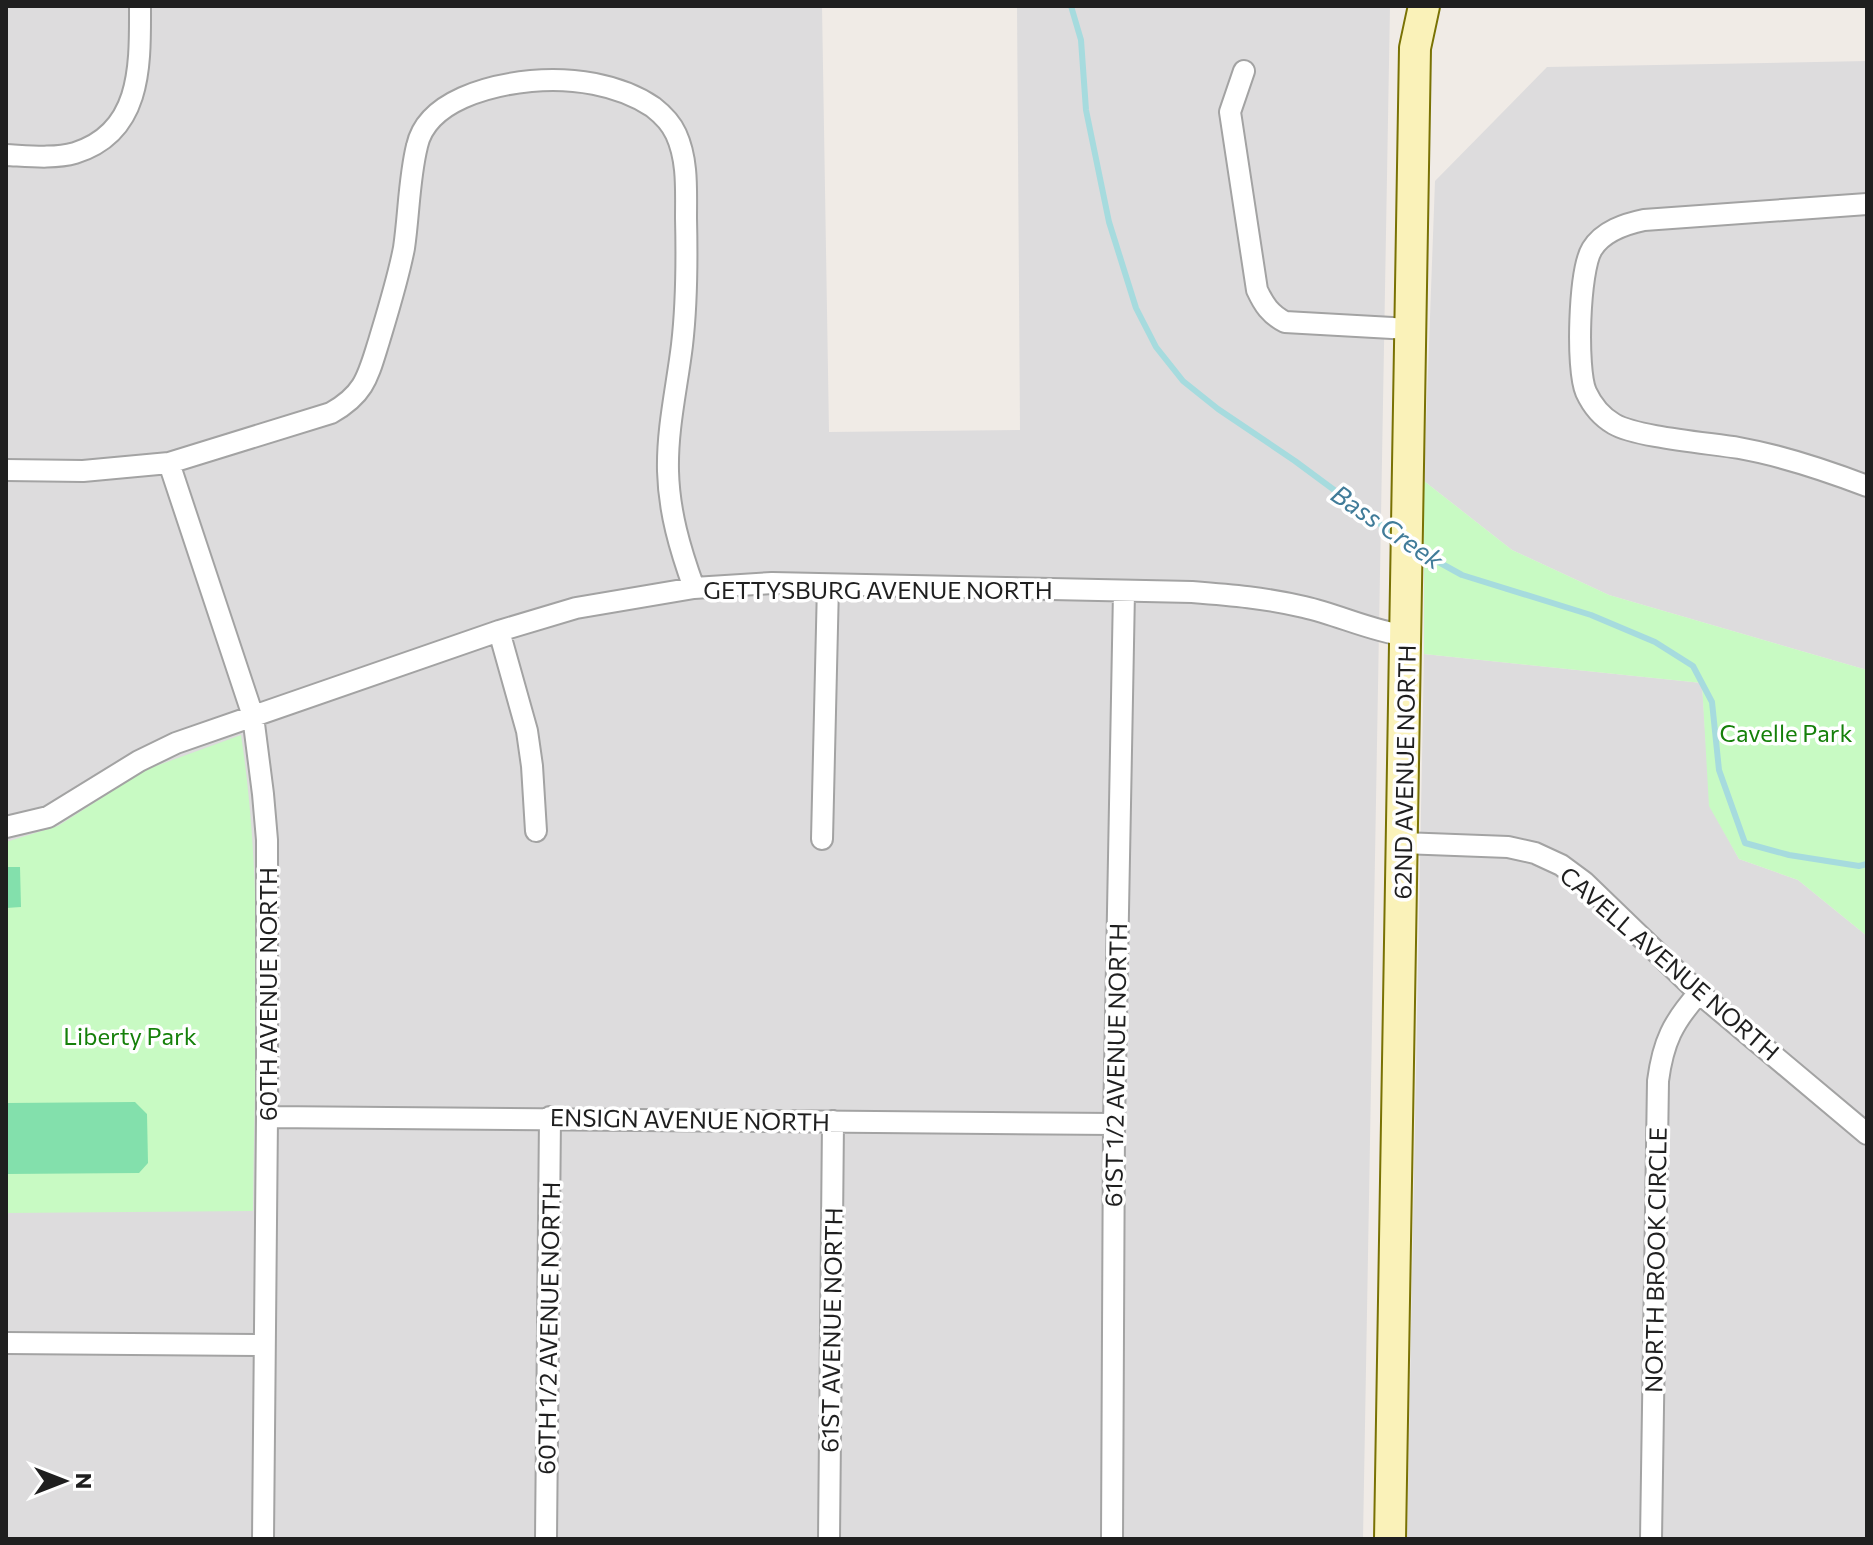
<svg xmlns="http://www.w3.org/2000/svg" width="1873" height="1545" font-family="Commissioner,sans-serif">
<rect width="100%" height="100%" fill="#f0ebe6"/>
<path fill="#dddcdd" d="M 6,6 L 822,6 L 829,432 L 1020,430 L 1017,6 L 1390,6 L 1363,1539 L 6,1539 Z
M 1867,61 L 1867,670 L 1609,595 L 1512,550 L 1424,481 L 1435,181 L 1547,67 Z
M 1424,654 L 1702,683 L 1710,806 L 1739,859 L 1798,880 L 1867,936 L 1867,1539 L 1407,1539 Z"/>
<path fill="#c8fac3" d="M 1424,481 L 1512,550 L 1609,595 L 1867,670 L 1867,936 L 1798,880 L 1739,859 L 1709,806 L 1702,683 L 1424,654 Z
M 241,735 C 265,892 254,1053 253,1211 L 6,1213 L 6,842 L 58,826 L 145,770 Z"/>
<path fill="#83e0ac" d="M 6,867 L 20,867 L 21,907 L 6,908 Z
M 135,1102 L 147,1114 L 148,1163 L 139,1173 L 6,1174 L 6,1103 Z"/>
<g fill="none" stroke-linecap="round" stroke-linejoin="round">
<path stroke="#a6dbde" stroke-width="6" d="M 1071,6 L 1081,40 L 1086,110 L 1109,222 L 1136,308 L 1156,347 L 1183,381 L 1218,409 L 1295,461 L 1399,538
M 1415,549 L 1462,575 L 1591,615 L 1655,642 L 1693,666 L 1712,702 L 1719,770 L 1745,843 L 1789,855 L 1859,866 L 1867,864"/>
<defs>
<path id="street" d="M 1244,71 L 1230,112 L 1257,290 C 1264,305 1270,314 1285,322 L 1410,329
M 6,155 C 28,156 54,159 75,153 C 143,132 140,63 140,6
M 1867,204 L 1644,220 C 1625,224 1603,231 1592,249 C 1579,270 1576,369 1586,392 C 1592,405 1602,417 1614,424 C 1636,437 1709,443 1739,448 C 1784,456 1825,470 1867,486
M 169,463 L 253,716 L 263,794 L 267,840 L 267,1117 L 263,1539
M 6,470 L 83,471 L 169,463 L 331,413 C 365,394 368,376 379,341 C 388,311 398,279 404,248 C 409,214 409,178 417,146 C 427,100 491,85 531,81 C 571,77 619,84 653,107 C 662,114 671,123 676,134 C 688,160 686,190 686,218 C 687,260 687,302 682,345 C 677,387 667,428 668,471 C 669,512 680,549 694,588
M 499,631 L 527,731 L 532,766 L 536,831
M 6,827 L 48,817 L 139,761 L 176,743 L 499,631 L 576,608 L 694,588 L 772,583 L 1192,592 C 1230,595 1267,598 1304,607 C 1339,615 1371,631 1407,636
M 822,839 L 828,585
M 1402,843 L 1508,847 L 1535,853 L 1561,865 L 1584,882 L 1699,993 L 1867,1134
M 267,1117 L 1114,1124
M 6,1343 L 263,1345
M 546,1539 L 550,1117
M 829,1539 L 833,1121
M 1112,1539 L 1114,1124 L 1124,591
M 1651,1539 L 1658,1081 C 1663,1042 1673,1022 1699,993"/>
<path id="secondary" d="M 1390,1539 L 1415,48 L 1424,6"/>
</defs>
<use href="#street" stroke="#a3a3a3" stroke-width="24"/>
<use href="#secondary" stroke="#797204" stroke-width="34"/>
<use href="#street" stroke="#fff" stroke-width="20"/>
<use href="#secondary" stroke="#faf2b9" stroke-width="30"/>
</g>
<g text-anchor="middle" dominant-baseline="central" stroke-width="7" stroke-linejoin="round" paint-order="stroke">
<g font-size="24" fill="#1f1f1f" stroke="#fff">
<text x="878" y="589">GETTYSBURG AVENUE NORTH</text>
<text transform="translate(1404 772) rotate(-89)">62ND AVENUE NORTH</text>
<text transform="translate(1670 963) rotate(41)">CAVELL AVENUE NORTH</text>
<text transform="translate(267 994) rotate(-90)">60TH AVENUE NORTH</text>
<text transform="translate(1115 1065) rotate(-89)">61ST 1/2 AVENUE NORTH</text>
<text transform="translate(690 1119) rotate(1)">ENSIGN AVENUE NORTH</text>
<text transform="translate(1655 1260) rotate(-89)">NORTH BROOK CIRCLE</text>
<text transform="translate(548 1328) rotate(-89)">60TH 1/2 AVENUE NORTH</text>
<text transform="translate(831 1330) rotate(-89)">61ST AVENUE NORTH</text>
</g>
<g font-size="24" fill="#15800a" stroke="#fff">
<text x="1786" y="732">Cavelle Park</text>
<text x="130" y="1035">Liberty Park</text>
</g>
<g font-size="26" font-style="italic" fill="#417c99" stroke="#fff">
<text transform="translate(1388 526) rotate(34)">Bass Creek</text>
</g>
</g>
<rect width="1873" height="1545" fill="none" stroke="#1f1f1f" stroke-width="16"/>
<g transform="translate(64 1481) rotate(90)" stroke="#ffffff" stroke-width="6" paint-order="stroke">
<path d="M0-6L14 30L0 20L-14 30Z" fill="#1f1f1f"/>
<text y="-12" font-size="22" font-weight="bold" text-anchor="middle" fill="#1f1f1f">N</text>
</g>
</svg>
